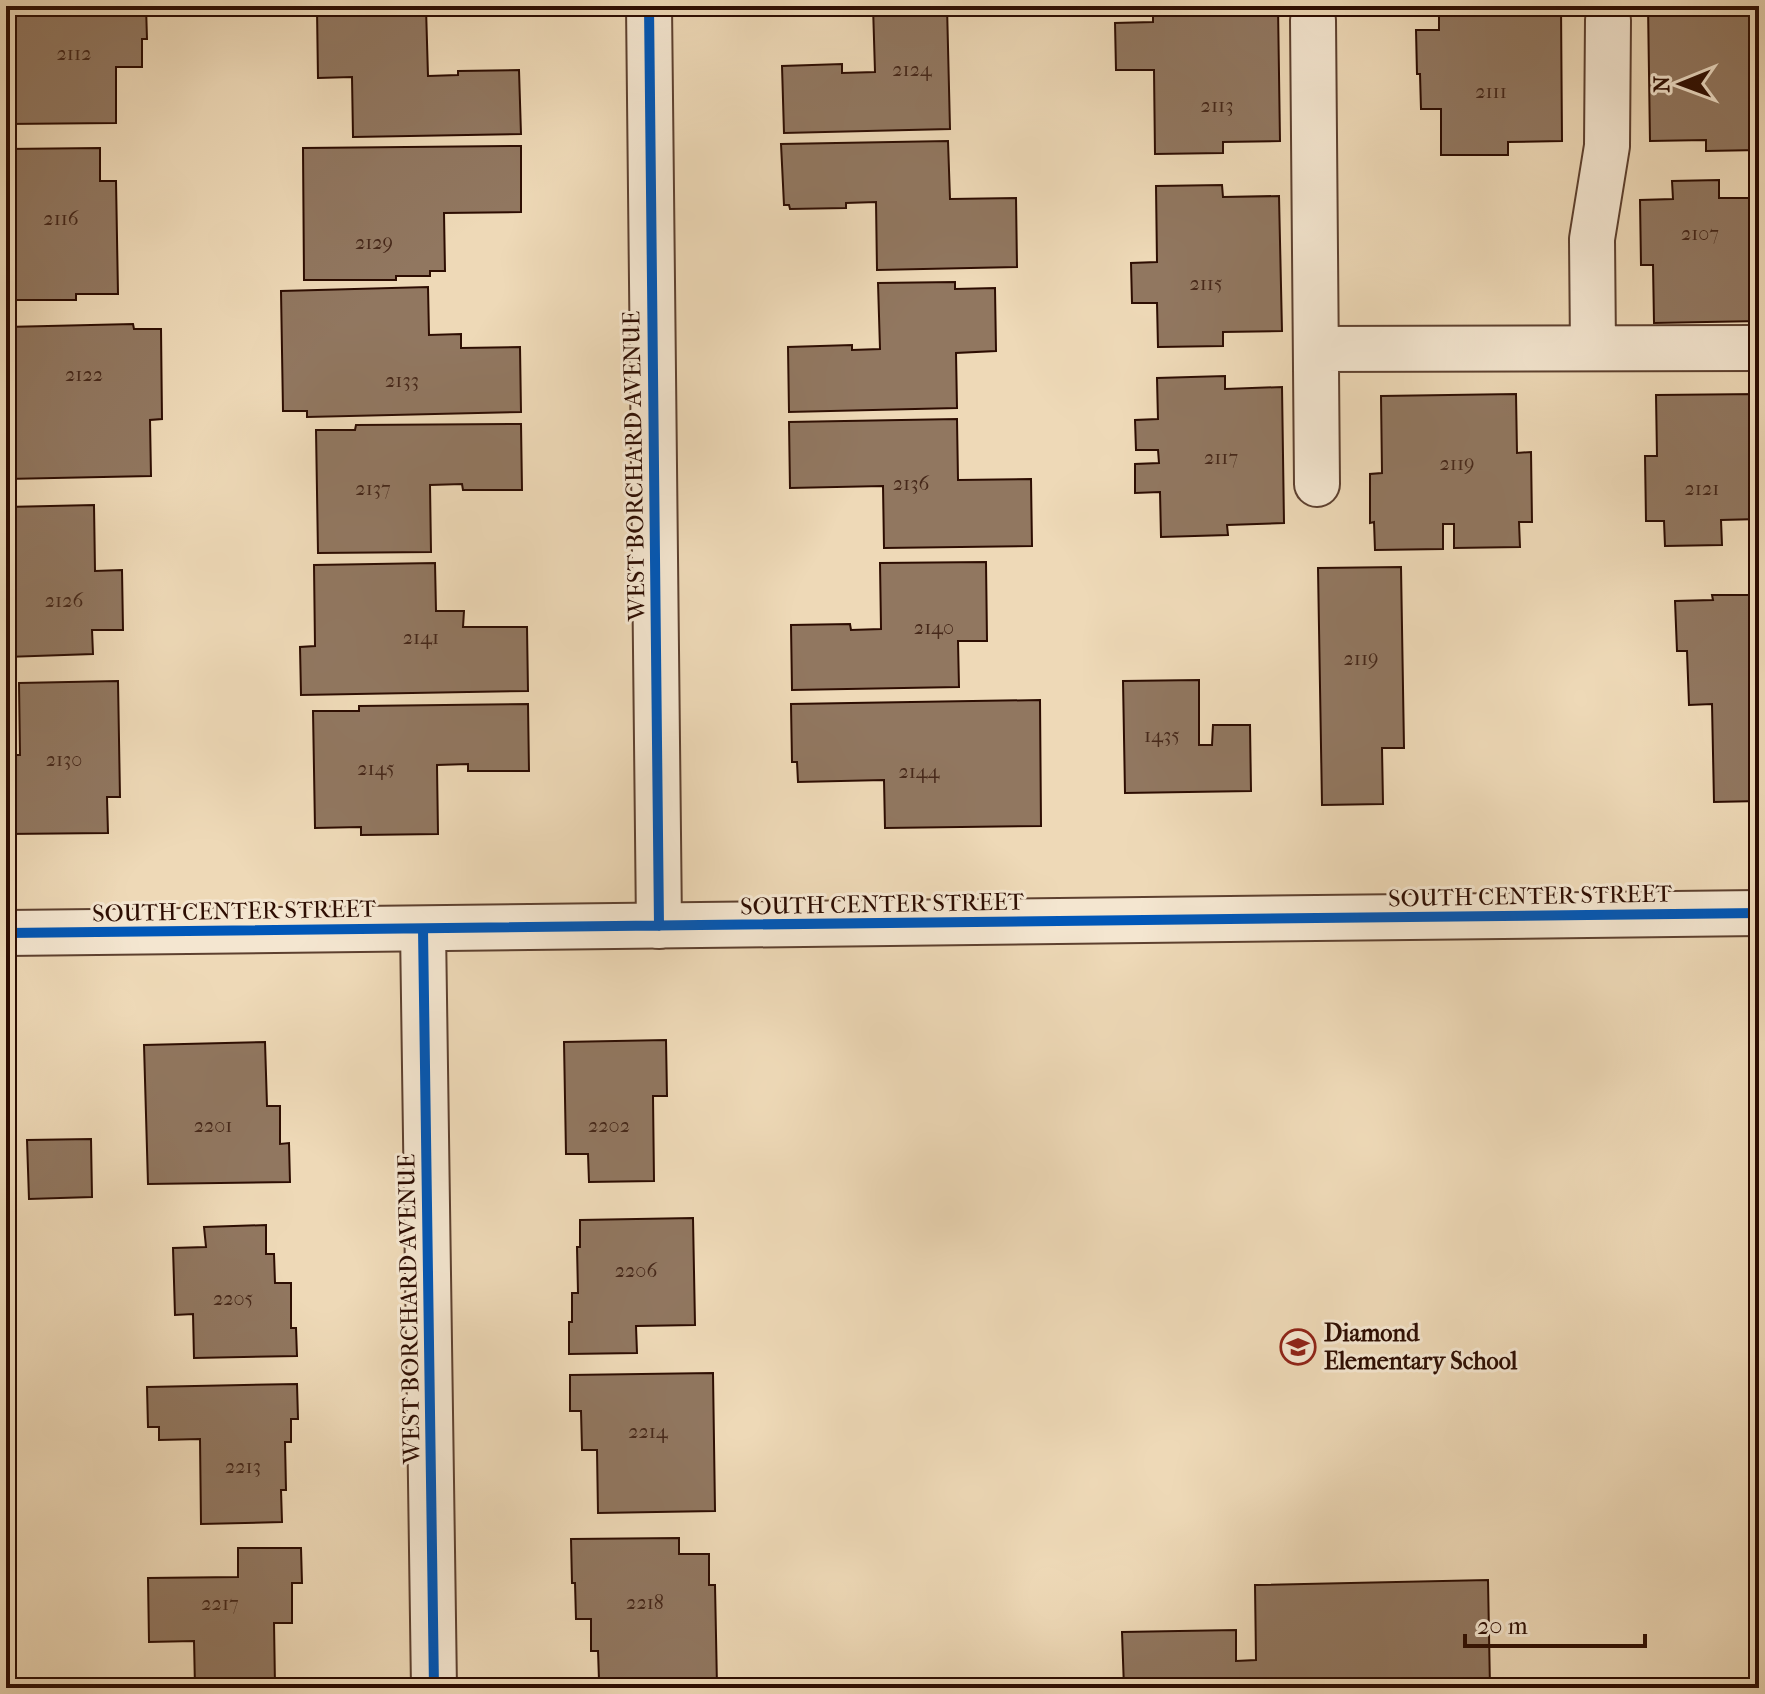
<svg xmlns="http://www.w3.org/2000/svg" width="1765" height="1694" font-family="'IM FELL French Canon',serif">
<rect width="100%" height="100%" fill="#eed9b7"/>
<filter id="stains"><feTurbulence type="fractalNoise" baseFrequency=".0025" numOctaves="4"/><feColorMatrix values="0 0 0 0 .2 0 0 0 0 .09 0 0 0 0 .02 0 0 0 .5 -.17"/></filter>
<radialGradient id="worn" r=".72"><stop offset=".6" stop-color="#630" stop-opacity="0"/><stop offset="1" stop-color="#630" stop-opacity=".3"/></radialGradient>
<path fill="#917760" stroke="#2d0d02" stroke-width="2" d="M 6,6 L 146,6 L 147,39 L 142,39 L 142,67 L 116,67 L 116,123 L 6,124 Z
M 873,6 L 947,6 L 950,129 L 784,133 L 782,66 L 842,64 L 842,73 L 875,72 Z
M 1153,6 L 1278,6 L 1280,141 L 1223,142 L 1223,153 L 1155,154 L 1154,70 L 1116,70 L 1115,23 L 1153,22 Z
M 1439,6 L 1561,6 L 1562,141 L 1508,142 L 1508,155 L 1441,155 L 1441,109 L 1421,109 L 1420,74 L 1417,74 L 1416,30 L 1439,30 Z
M 1648,6 L 1759,6 L 1759,150 L 1706,151 L 1706,140 L 1650,141 Z
M 426,8 L 428,76 L 458,75 L 458,71 L 519,70 L 521,134 L 353,137 L 352,77 L 318,78 L 317,10 Z
M 948,141 L 950,199 L 1016,198 L 1017,267 L 877,270 L 876,202 L 846,203 L 846,208 L 790,209 L 789,205 L 784,205 L 781,144 Z
M 521,146 L 521,212 L 444,213 L 445,271 L 430,271 L 430,276 L 396,276 L 396,280 L 304,280 L 303,148 Z
M 100,148 L 100,181 L 116,181 L 118,294 L 76,294 L 76,300 L 14,300 L 13,255 L 6,255 L 6,149 Z
M 1719,180 L 1719,198 L 1759,198 L 1759,321 L 1654,323 L 1653,265 L 1641,265 L 1640,200 L 1673,199 L 1672,181 Z
M 1222,185 L 1223,197 L 1279,196 L 1282,331 L 1223,332 L 1223,346 L 1158,347 L 1157,303 L 1132,303 L 1131,263 L 1157,262 L 1156,186 Z
M 955,282 L 955,289 L 995,288 L 996,351 L 956,353 L 957,408 L 789,412 L 788,347 L 852,345 L 852,350 L 880,349 L 878,283 Z
M 428,287 L 429,335 L 461,334 L 461,348 L 520,347 L 521,412 L 307,417 L 307,411 L 283,411 L 281,291 Z
M 133,324 L 134,329 L 161,329 L 162,419 L 150,420 L 151,476 L 6,479 L 6,327 Z
M 1225,376 L 1225,389 L 1282,387 L 1284,523 L 1227,525 L 1228,535 L 1161,537 L 1160,492 L 1135,493 L 1135,464 L 1159,463 L 1158,450 L 1136,450 L 1135,420 L 1158,419 L 1157,378 Z
M 1516,394 L 1517,453 L 1531,452 L 1532,522 L 1519,522 L 1520,547 L 1454,548 L 1454,524 L 1443,524 L 1443,549 L 1375,550 L 1374,522 L 1370,523 L 1370,474 L 1382,473 L 1381,396 Z
M 1759,394 L 1759,519 L 1721,520 L 1722,545 L 1665,546 L 1664,521 L 1646,521 L 1645,456 L 1657,456 L 1656,395 Z
M 957,419 L 958,480 L 1031,479 L 1032,546 L 884,548 L 883,486 L 790,488 L 789,422 Z
M 521,424 L 522,490 L 463,490 L 462,484 L 430,485 L 431,552 L 318,553 L 316,430 L 355,430 L 356,425 Z
M 94,505 L 95,571 L 122,570 L 123,630 L 92,630 L 93,654 L 6,657 L 6,507 Z
M 986,562 L 987,641 L 958,641 L 959,687 L 792,690 L 791,625 L 850,624 L 851,630 L 881,629 L 880,563 Z
M 435,563 L 436,611 L 464,611 L 463,627 L 527,627 L 528,691 L 301,695 L 300,647 L 315,646 L 314,565 Z
M 1401,567 L 1404,748 L 1382,748 L 1383,804 L 1322,805 L 1318,568 Z
M 1712,595 L 1759,595 L 1759,801 L 1714,802 L 1712,704 L 1689,705 L 1687,651 L 1677,651 L 1675,601 L 1713,600 Z
M 1199,680 L 1199,745 L 1212,745 L 1213,725 L 1250,725 L 1251,791 L 1125,793 L 1123,681 Z
M 118,681 L 120,797 L 107,797 L 108,833 L 6,834 L 6,763 L 8,763 L 8,755 L 20,755 L 19,683 Z
M 1040,700 L 1041,826 L 885,828 L 884,780 L 798,782 L 797,762 L 792,762 L 791,704 Z
M 528,704 L 529,771 L 468,771 L 468,764 L 437,765 L 438,834 L 361,835 L 361,827 L 315,828 L 313,711 L 359,711 L 359,706 Z
M 666,1040 L 667,1096 L 653,1096 L 654,1181 L 589,1182 L 588,1154 L 566,1154 L 564,1042 Z
M 265,1042 L 267,1106 L 280,1106 L 280,1144 L 289,1143 L 290,1182 L 148,1184 L 144,1045 Z
M 91,1139 L 92,1197 L 29,1199 L 27,1140 Z
M 693,1218 L 695,1325 L 636,1326 L 637,1353 L 569,1354 L 569,1322 L 572,1322 L 572,1293 L 578,1293 L 577,1247 L 580,1247 L 580,1220 Z
M 266,1225 L 266,1254 L 274,1254 L 275,1283 L 291,1283 L 291,1328 L 296,1328 L 297,1356 L 194,1358 L 193,1314 L 175,1315 L 173,1248 L 206,1247 L 204,1227 Z
M 713,1373 L 715,1511 L 598,1513 L 597,1450 L 582,1450 L 581,1411 L 570,1411 L 570,1375 Z
M 297,1384 L 298,1419 L 291,1419 L 291,1442 L 285,1442 L 286,1490 L 281,1490 L 282,1522 L 201,1524 L 200,1439 L 159,1440 L 159,1427 L 148,1427 L 147,1387 Z
M 679,1538 L 679,1554 L 709,1554 L 709,1585 L 715,1585 L 717,1686 L 659,1687 L 659,1679 L 599,1680 L 598,1651 L 591,1651 L 591,1619 L 576,1619 L 575,1583 L 572,1583 L 571,1539 Z
M 238,1548 L 301,1548 L 302,1583 L 292,1583 L 292,1623 L 274,1623 L 275,1686 L 195,1687 L 194,1641 L 149,1642 L 148,1578 L 238,1577 Z
M 1488,1580 L 1490,1688 L 1124,1688 L 1122,1632 L 1236,1630 L 1236,1661 L 1256,1660 L 1255,1585 Z"/>
<g fill="none" stroke-linecap="round" stroke-linejoin="round">
<defs>
<path id="minor" d="M 649,6 L 659,926
M 1313,20 L 1317,484
M 1593,348 L 1592,239 L 1607,146 L 1608,20
M 1316,349 L 1759,348
M 423,929 L 434,1688"/>
<path id="tertiary" d="M 6,933 L 1759,913"/>
</defs>
<use href="#minor" stroke="#5d402f" stroke-width="48"/>
<use href="#tertiary" stroke="#5d402f" stroke-width="48"/>
<use href="#minor" stroke="#f4e6d0" stroke-width="44"/>
<use href="#tertiary" stroke="#f4e6d0" stroke-width="44"/>
<defs>
<path id="cycleway" d="M 649,6 L 659,926
M 423,929 L 434,1688
M 6,933 L 1759,913"/>
</defs>
<use href="#cycleway" stroke="#f4e6d0" stroke-width="15"/>
<use href="#cycleway" stroke="#0057b8" stroke-width="10"/>
</g>
<defs>
<symbol id="school-ring" viewBox="-11 -11 22 22"><circle r="9.5" fill="#f4e6d0" stroke="#8f2418" stroke-width="1.5"/><path d="M0-5L7-2L0 1L-7-2ZM-4 1L0 2.5L4 1V4Q0 6-4 4Z" fill="#8f2418"/></symbol>
</defs>
<g fill-rule="evenodd">
<use href="#school-ring" x="1278" y="1327" width="40" height="40"/>
</g>
<g text-anchor="middle" dominant-baseline="central" stroke-width="6" stroke-linejoin="round" paint-order="stroke">
<g font-size="20" fill="#46281a">
<text x="74" y="53">2112</text>
<text x="912" y="69">2124</text>
<text x="1491" y="91">2111</text>
<text x="1217" y="105">2113</text>
<text x="61" y="218">2116</text>
<text x="1700" y="233">2107</text>
<text x="374" y="242">2129</text>
<text x="1206" y="283">2115</text>
<text x="84" y="374">2122</text>
<text x="402" y="380">2133</text>
<text x="1221" y="457">2117</text>
<text x="1457" y="463">2119</text>
<text x="911" y="483">2136</text>
<text x="373" y="488">2137</text>
<text x="1702" y="488">2121</text>
<text x="64" y="600">2126</text>
<text x="934" y="627">2140</text>
<text x="421" y="637">2141</text>
<text x="1361" y="658">2119</text>
<text x="1162" y="735">1435</text>
<text x="64" y="759">2130</text>
<text x="376" y="768">2145</text>
<text x="919" y="771">2144</text>
<text x="213" y="1125">2201</text>
<text x="609" y="1125">2202</text>
<text x="636" y="1270">2206</text>
<text x="233" y="1298">2205</text>
<text x="648" y="1431">2214</text>
<text x="243" y="1466">2213</text>
<text x="645" y="1602">2218</text>
<text x="220" y="1603">2217</text>
</g>
<g font-size="24" fill="#2d0d02" stroke="#f4e6d0">
<text transform="translate(634 466) rotate(-91)">WEST BORCHARD AVENUE</text>
<text transform="translate(1530 896) rotate(-1)">SOUTH CENTER STREET</text>
<text transform="translate(882 904) rotate(-1)">SOUTH CENTER STREET</text>
<text transform="translate(234 911) rotate(-1)">SOUTH CENTER STREET</text>
<text transform="translate(409 1309) rotate(-91)">WEST BORCHARD AVENUE</text>
</g>
<g font-size="24" font-weight="bold" fill="#2d0d02" stroke="#f4e6d0" text-anchor="start">
<text x="1324" y="1333">Diamond<tspan x="1324" dy="28">Elementary School</tspan></text>
</g>
</g>
<rect width="1765" height="1694" fill="none" stroke="#eed9b7" stroke-width="32"/>
<rect x="8" y="8" width="1749" height="1678" fill="none" stroke="#2d0d02" stroke-width="4"/>
<rect x="16" y="16" width="1733" height="1662" fill="none" stroke="#2d0d02" stroke-width="2"/>
<g transform="translate(1681 84) rotate(269)" stroke="#f4e6d0" stroke-width="6" paint-order="stroke">
<path d="M0-6L14 30L0 20L-14 30Z" fill="#2d0d02"/>
<text y="-12" font-size="22" font-weight="bold" text-anchor="middle" fill="#2d0d02">N</text>
</g>
<path d="M1465 1634v12h180v-12" fill="none" stroke="#2d0d02" stroke-width="4"/>
<text x="1477" y="1634" font-size="24" fill="#2d0d02" stroke="#f4e6d0" stroke-width="6" paint-order="stroke">20 m</text>
<rect width="100%" height="100%" filter="url(#stains)"/>
<rect width="100%" height="100%" fill="url(#worn)"/>
</svg>
